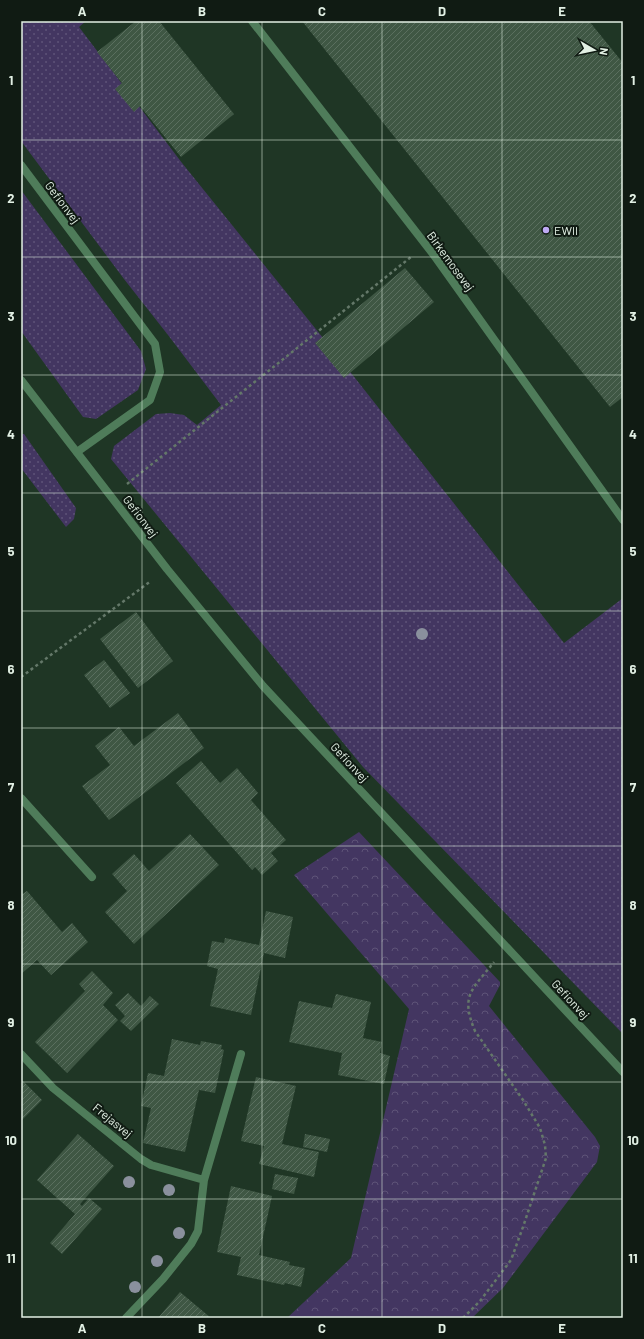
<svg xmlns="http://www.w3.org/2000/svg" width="644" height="1339" font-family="Barlow,sans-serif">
<defs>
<pattern id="grass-dots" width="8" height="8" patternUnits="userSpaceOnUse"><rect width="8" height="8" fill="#433661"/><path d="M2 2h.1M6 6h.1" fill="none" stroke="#5e5378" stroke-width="1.8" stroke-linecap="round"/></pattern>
<pattern id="forest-crowns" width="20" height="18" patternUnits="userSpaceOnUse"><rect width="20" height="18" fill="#433661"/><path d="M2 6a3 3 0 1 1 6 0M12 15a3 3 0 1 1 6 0" fill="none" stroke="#5e5378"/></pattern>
<pattern id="building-hatch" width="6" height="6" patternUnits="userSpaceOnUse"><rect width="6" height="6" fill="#3f5744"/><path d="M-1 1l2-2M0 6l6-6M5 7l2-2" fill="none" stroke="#5a6f5f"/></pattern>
</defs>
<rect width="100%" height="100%" fill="#1f3625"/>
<path fill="url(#grass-dots)" d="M 21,21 L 86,21 L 79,27 L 182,163 L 344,364 L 564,643 L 623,598 L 623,1034 L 363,767 L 111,459 L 114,446 L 156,414 L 170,413 L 184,415 L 197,425 L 221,405 L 168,335 L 124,279 L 21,141 Z
M 21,190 L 141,351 L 146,369 L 138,390 L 96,419 L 83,417 L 21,331 Z
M 21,434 L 24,434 L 76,508 L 74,519 L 66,527 L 21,468 Z"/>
<path fill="url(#forest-crowns)" d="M 359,832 L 500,982 L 500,985 L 489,1006 L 595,1137 L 600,1146 L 597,1162 L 503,1288 L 472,1318 L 287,1318 L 351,1258 L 409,1009 L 294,875 Z"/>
<path fill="url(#building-hatch)" d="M 136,21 L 159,21 L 234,114 L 181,157 L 140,106 L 134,112 L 115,89 L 122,83 L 97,52 Z
M 302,21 L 589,21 L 623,63 L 623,397 L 610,407 Z
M 405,268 L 434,302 L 344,378 L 315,343 Z
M 136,612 L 173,661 L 138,688 L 100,639 Z
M 104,660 L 130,693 L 110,708 L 84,675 Z
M 178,713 L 204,748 L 109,820 L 82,786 L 110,765 L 95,746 L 119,727 L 134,746 Z
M 201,761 L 220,783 L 237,768 L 258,793 L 251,800 L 286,840 L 271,853 L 278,861 L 262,875 L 255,867 L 252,870 L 176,783 Z
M 190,834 L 219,865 L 134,944 L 105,912 L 127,891 L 112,874 L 134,854 L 149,871 Z
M 27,891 L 62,932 L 72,923 L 88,942 L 51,975 L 37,960 L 21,974 L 21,895 Z
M 266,911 L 293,917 L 285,958 L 264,953 L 251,1015 L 210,1006 L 218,969 L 207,966 L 212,941 L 224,943 L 225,938 L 259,945 Z
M 92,971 L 113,993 L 103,1005 L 118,1020 L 67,1073 L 35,1042 L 85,991 L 79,984 Z
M 128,993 L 141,1006 L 150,996 L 159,1004 L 131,1031 L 120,1021 L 125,1016 L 115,1005 Z
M 336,994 L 371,1002 L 363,1038 L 382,1042 L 380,1053 L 390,1056 L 384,1084 L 338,1075 L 342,1053 L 289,1042 L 299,1001 L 332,1008 Z
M 172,1039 L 200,1045 L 201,1041 L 222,1045 L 221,1049 L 224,1050 L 215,1093 L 199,1090 L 185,1152 L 143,1143 L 151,1108 L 141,1106 L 148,1073 L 164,1076 Z
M 256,1077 L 296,1086 L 282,1144 L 319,1152 L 314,1177 L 259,1164 L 264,1146 L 241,1141 Z
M 21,1079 L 42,1100 L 21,1121 Z
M 78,1134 L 114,1166 L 80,1204 L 82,1206 L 89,1198 L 102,1209 L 62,1254 L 50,1243 L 75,1214 L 37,1180 Z
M 305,1134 L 330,1139 L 327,1152 L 303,1147 Z
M 275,1174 L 298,1178 L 294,1194 L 272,1189 Z
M 231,1186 L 272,1196 L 259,1255 L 290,1262 L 289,1265 L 305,1268 L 301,1287 L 285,1283 L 284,1285 L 237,1275 L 241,1257 L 217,1252 Z
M 180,1292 L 211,1318 L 158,1318 Z"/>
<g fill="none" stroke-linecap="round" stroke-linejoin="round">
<path stroke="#647869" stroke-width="2.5" stroke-dasharray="3 3" stroke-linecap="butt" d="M 127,484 L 411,257
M 21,677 L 151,581
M 463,1318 L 480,1301 L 511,1260 L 523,1227 L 546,1158 L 545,1145 L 540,1128 L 523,1100 L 475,1031 C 460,995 472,990 494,962"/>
<path stroke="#4f7c5a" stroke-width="8" d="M 252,21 L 433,254 L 623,520
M 21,165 L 155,344 L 160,372 L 150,400 L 77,452"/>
<path stroke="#4f7c5a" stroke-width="8" d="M 21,798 L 92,877
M 21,1054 L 53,1088 L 141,1159 L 151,1165 L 204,1180 L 241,1054
M 126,1318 L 163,1279 L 191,1244 L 198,1231 L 204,1180"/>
<path stroke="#4f7c5a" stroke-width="8" d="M 21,380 L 167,569 L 263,686 L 623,1072"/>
</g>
<g fill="#8a909d">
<circle cx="422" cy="634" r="6"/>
<circle cx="129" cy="1182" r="6"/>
<circle cx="169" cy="1190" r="6"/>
<circle cx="179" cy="1233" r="6"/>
<circle cx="157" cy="1261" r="6"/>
<circle cx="135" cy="1287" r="6"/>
</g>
<path fill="none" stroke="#e2f0e4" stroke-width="1" stroke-opacity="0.55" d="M 142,21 L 142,1318M 262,21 L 262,1318M 382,21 L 382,1318M 502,21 L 502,1318M 21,140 L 623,140M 21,257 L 623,257M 21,375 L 623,375M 21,493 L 623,493M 21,611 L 623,611M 21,728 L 623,728M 21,846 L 623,846M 21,964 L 623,964M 21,1082 L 623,1082M 21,1199 L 623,1199"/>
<circle fill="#bea9f4" stroke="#101b13" stroke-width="1.5" cx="546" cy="230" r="4"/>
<g text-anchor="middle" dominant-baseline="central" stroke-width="4" stroke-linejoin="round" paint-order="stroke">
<g font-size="12" fill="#e2f0e4" stroke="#101b13">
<text transform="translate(63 202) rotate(53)">Gefionvej</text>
<text transform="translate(451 261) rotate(54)">Birkemosevej</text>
<text transform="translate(141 516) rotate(53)">Gefionvej</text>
<text transform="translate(350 762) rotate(47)">Gefionvej</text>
<text transform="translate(571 999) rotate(47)">Gefionvej</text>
<text transform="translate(113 1120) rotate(39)">Frejasvej</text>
</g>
<g font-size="12" fill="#e2f0e4" stroke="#101b13" text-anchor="start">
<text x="554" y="230">EWII</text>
</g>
</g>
<rect width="644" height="1339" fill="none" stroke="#101b13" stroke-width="44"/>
<g transform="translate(594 50) rotate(99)" stroke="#101b13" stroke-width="3" paint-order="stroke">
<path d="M0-3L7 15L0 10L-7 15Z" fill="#e2f0e4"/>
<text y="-6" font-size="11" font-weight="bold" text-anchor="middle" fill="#e2f0e4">N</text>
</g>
<rect x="22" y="22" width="600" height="1295" fill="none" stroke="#e2f0e4" stroke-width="1.5"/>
<g font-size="13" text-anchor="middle" font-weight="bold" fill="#e2f0e4">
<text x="82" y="16">A</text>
<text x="202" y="16">B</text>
<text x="322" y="16">C</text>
<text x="442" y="16">D</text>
<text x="562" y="16">E</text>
<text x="11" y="85">1</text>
<text x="633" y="85">1</text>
<text x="11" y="203">2</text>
<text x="633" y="203">2</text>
<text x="11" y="321">3</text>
<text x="633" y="321">3</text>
<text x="11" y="439">4</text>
<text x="633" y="439">4</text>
<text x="11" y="556">5</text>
<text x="633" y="556">5</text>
<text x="11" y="674">6</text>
<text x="633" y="674">6</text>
<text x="11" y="792">7</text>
<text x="633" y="792">7</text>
<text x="11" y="910">8</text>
<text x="633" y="910">8</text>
<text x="11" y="1027">9</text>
<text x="633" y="1027">9</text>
<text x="11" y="1145">10</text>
<text x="633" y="1145">10</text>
<text x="11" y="1263">11</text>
<text x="633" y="1263">11</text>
<text x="82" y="1333">A</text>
<text x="202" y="1333">B</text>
<text x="322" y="1333">C</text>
<text x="442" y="1333">D</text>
<text x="562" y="1333">E</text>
</g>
</svg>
